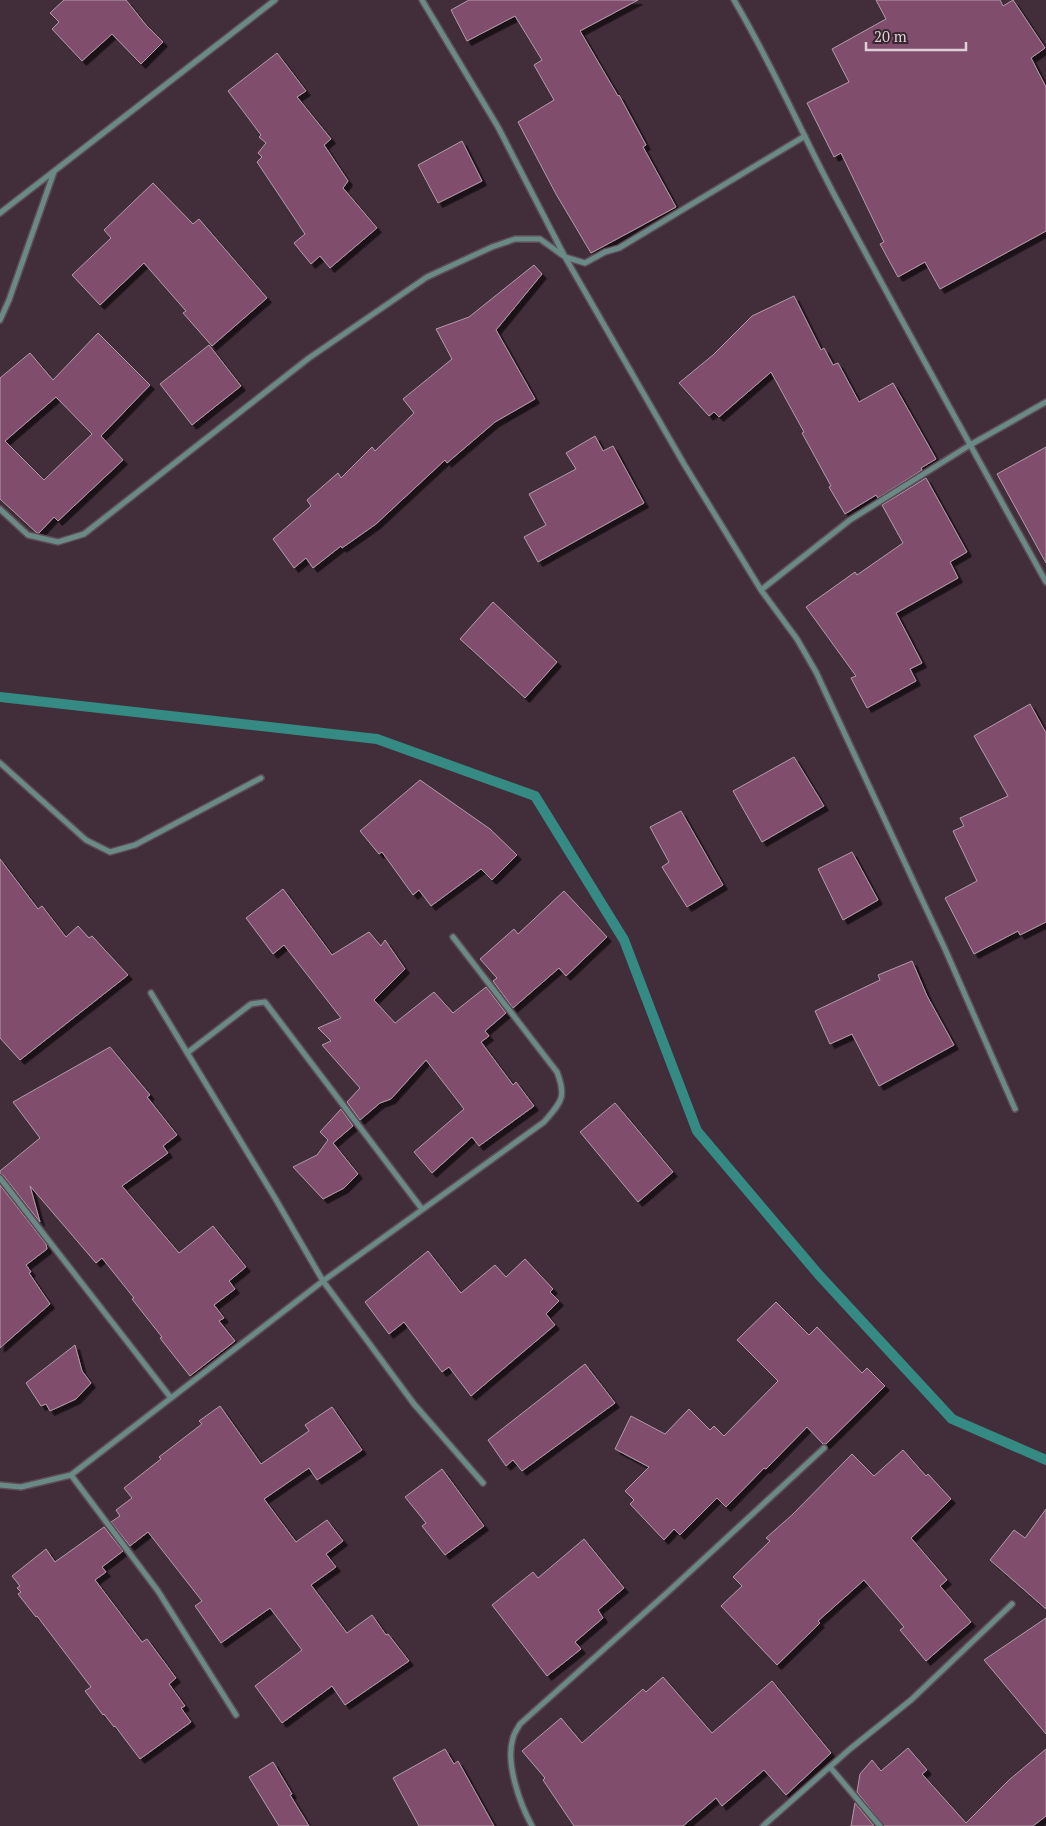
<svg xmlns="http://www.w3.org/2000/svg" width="1046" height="1826" font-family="'PT Serif',serif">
<defs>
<filter id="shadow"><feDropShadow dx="4.5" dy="4.5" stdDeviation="0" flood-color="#0009"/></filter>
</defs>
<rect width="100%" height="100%" fill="#422e3a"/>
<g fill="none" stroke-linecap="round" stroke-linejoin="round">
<path stroke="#358a84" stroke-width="10" d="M 0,697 L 377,739 L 535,796 L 624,940 L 697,1131 L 819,1275 L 952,1419 L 1046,1460"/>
</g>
<path fill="#804d6d" stroke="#b39ba9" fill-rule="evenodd" filter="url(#shadow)" d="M 64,0 L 126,0 L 146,25 L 163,42 L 141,64 L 112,34 L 82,61 L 52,29 L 59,22 L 50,13 Z
M 469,0 L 638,0 L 580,31 L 618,96 L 619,95 L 646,145 L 643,147 L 676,207 L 591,253 L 556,194 L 518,122 L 554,100 L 534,65 L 542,60 L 515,16 L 467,41 L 451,10 Z
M 876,0 L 1000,0 L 1003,6 L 1013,0 L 1045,48 L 1031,58 L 1046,87 L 1046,231 L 940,289 L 925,262 L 898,277 L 880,244 L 884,242 L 841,153 L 834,157 L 807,103 L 849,82 L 832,49 L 886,19 Z
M 277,53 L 306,91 L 297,97 L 331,139 L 324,145 L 348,181 L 343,188 L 377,228 L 330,268 L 320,256 L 311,264 L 294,243 L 305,234 L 257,162 L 262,157 L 258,153 L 266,143 L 259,137 L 261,135 L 228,91 Z
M 462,141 L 482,181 L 438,203 L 418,165 Z
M 153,183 L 193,224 L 199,219 L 267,298 L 212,346 L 183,313 L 186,311 L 144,263 L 100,305 L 72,275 L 111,238 L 104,230 Z
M 534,265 L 542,274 L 496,330 L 535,399 L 495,422 L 447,463 L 445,460 L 376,524 L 342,548 L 341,546 L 313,568 L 306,558 L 294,568 L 273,539 L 311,506 L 307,500 L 338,473 L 341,478 L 372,447 L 375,451 L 414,413 L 403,399 L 452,359 L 436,329 L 469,317 Z
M 794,296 L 821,350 L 824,348 L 833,365 L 838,363 L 859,402 L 893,383 L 936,459 L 921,468 L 922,470 L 878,498 L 876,495 L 845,514 L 829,487 L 831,486 L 802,433 L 804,432 L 771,372 L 719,417 L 714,412 L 709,416 L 679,383 L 713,355 L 752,316 Z
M 98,333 L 150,385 L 101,436 L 123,460 L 58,521 L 54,517 L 39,533 L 37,533 L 0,499 L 0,378 L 30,353 L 53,380 ZM 56,397 L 92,434 L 44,480 L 5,441 Z
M 209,345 L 241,386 L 192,425 L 160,384 Z
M 595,436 L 603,451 L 613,446 L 644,503 L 538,562 L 524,537 L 546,525 L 529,494 L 576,469 L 566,453 Z
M 1046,447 L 1046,563 L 997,474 Z
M 926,478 L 967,552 L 950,562 L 958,578 L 896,613 L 922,663 L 910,669 L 916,681 L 867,708 L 851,678 L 856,676 L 806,607 L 855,572 L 857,575 L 903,543 L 882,505 Z
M 493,602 L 557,662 L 525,698 L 460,639 Z
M 1030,704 L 1046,733 L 1046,922 L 1020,935 L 1018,931 L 974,954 L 945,898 L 977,881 L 953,831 L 964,826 L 960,818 L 1008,796 L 974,736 Z
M 794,757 L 824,806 L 762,842 L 733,791 Z
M 420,780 L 490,829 L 517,855 L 492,880 L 481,869 L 431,906 L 419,890 L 413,895 L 382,852 L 379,854 L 360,831 Z
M 681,811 L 723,885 L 687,907 L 662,867 L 669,862 L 650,827 Z
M 852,852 L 878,900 L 843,920 L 818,869 Z
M 0,859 L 38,909 L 42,906 L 66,937 L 78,926 L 89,938 L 92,936 L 128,975 L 20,1060 L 0,1038 Z
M 283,889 L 332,955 L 369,932 L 381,946 L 385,940 L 405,969 L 374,1000 L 395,1023 L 434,992 L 453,1013 L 486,987 L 506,1013 L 485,1031 L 489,1036 L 481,1042 L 513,1085 L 516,1082 L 534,1106 L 479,1146 L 472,1137 L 432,1173 L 414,1152 L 464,1109 L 426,1060 L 391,1099 L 380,1103 L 360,1120 L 347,1102 L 360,1088 L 322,1045 L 331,1041 L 318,1028 L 341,1018 L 284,945 L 273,954 L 246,918 Z
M 564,891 L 607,937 L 566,976 L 559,968 L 513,1008 L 493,981 L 497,978 L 480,959 L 514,929 L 518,934 Z
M 912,961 L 927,996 L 954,1045 L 879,1086 L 852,1034 L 830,1044 L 815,1011 L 880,980 L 878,975 Z
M 110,1047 L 150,1095 L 147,1097 L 177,1135 L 163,1146 L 168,1153 L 122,1186 L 179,1253 L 213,1226 L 246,1267 L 229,1281 L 235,1289 L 214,1305 L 224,1318 L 219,1321 L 235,1341 L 190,1376 L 160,1338 L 162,1337 L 132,1299 L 134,1298 L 102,1258 L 96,1263 L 30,1186 L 40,1222 L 3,1175 L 0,1174 L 0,1171 L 40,1138 L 13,1102 Z
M 615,1103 L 673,1172 L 638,1202 L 580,1132 Z
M 341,1109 L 353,1126 L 333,1143 L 358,1174 L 344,1188 L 323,1199 L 293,1167 L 317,1155 L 328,1140 L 320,1132 Z
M 0,1185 L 46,1244 L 47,1249 L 26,1265 L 31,1272 L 29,1273 L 50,1304 L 0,1348 Z
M 428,1251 L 461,1293 L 495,1265 L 506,1277 L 525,1259 L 553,1289 L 550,1292 L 559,1301 L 546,1314 L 555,1325 L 471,1396 L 449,1367 L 442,1372 L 404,1322 L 389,1334 L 365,1302 Z
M 776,1302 L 809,1335 L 817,1327 L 862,1373 L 867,1368 L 885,1386 L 826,1444 L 823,1444 L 807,1427 L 766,1469 L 764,1468 L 726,1507 L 717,1498 L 680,1535 L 674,1529 L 664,1540 L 630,1504 L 634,1500 L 625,1491 L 649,1467 L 615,1449 L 631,1416 L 665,1434 L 689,1409 L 710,1430 L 714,1426 L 724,1436 L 778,1381 L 737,1340 Z
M 75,1345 L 82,1371 L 91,1383 L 76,1399 L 50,1411 L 46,1404 L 41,1406 L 26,1383 Z
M 585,1364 L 615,1403 L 522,1471 L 513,1460 L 506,1466 L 488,1440 Z
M 220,1406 L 261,1464 L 309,1431 L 305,1425 L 332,1407 L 362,1450 L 317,1480 L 309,1468 L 264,1499 L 296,1542 L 327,1520 L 343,1541 L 326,1554 L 336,1567 L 311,1585 L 347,1633 L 372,1615 L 386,1635 L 388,1634 L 409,1661 L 345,1705 L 332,1686 L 282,1723 L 255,1686 L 302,1650 L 270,1608 L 221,1643 L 195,1606 L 202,1601 L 148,1532 L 130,1546 L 111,1522 L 120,1516 L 116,1510 L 132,1498 L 124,1488 L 161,1459 L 159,1457 L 202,1424 L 199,1421 Z
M 903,1450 L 926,1476 L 928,1474 L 951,1499 L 911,1538 L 947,1580 L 940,1586 L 971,1622 L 926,1661 L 900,1630 L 904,1627 L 864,1580 L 818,1621 L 820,1623 L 777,1665 L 721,1606 L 742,1586 L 733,1577 L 770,1541 L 766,1538 L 792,1515 L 852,1454 L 874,1476 Z
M 442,1469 L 484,1526 L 445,1555 L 422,1526 L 426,1523 L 405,1497 Z
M 1046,1509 L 1046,1609 L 990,1560 L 1014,1530 L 1025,1538 Z
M 104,1527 L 123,1551 L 102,1567 L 106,1572 L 95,1580 L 142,1642 L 147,1639 L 176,1678 L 169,1684 L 185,1706 L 181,1708 L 191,1722 L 140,1759 L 115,1726 L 114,1727 L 104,1714 L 103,1715 L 85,1691 L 91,1687 L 37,1616 L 36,1617 L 18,1594 L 21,1592 L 17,1588 L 20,1586 L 12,1576 L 46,1549 L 55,1562 Z
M 584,1539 L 624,1588 L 598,1610 L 603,1618 L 575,1642 L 581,1649 L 547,1676 L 492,1605 L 533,1572 L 538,1578 Z
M 1046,1618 L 1046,1734 L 984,1660 Z
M 663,1677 L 712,1733 L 772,1681 L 831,1753 L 786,1795 L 764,1770 L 722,1806 L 716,1798 L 683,1826 L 574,1826 L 543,1780 L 545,1778 L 522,1751 L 561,1718 L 582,1743 L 643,1689 L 646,1692 Z
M 908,1748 L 927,1770 L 922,1774 L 966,1823 L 1009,1780 L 1046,1749 L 1046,1816 L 1033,1826 L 884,1826 L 857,1792 L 860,1774 L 872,1760 L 881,1771 Z
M 445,1749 L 454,1764 L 458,1761 L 494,1826 L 419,1826 L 393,1778 Z
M 273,1762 L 292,1794 L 290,1795 L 309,1826 L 279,1826 L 249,1777 Z
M 855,1803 L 874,1826 L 851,1826 Z"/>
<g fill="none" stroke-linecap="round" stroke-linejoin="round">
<defs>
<path id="street" d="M 422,0 L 498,127 L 565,257 L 684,464 L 761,590 L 797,639 L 816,672 L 945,949 L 1015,1109
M 734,0 C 772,64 801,132 836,198 C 905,327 975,454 1046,582
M 0,213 L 275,0
M 0,320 L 9,300 L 54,172
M 0,509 L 28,535 L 58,542 L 84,534 L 309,358 L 427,277 L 492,247 L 515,239 L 540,239 L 565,257 L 585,263 L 605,252 L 619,248 L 805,136
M 761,590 L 850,520 L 970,445 L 1046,402
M 0,763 L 86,840 L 110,852 L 135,845 L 261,778
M 151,993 L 275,1198 L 323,1281 L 414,1404 L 483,1483
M 187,1053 L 251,1004 L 265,1002 L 422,1209
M 0,1178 L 171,1398
M 71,1475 L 158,1591 L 236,1715
M 0,1485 L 21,1487 L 71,1475 L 323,1281 L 544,1122 C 561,1102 567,1098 557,1072 L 453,937
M 830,1767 L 880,1826
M 532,1826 C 520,1804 505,1763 513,1738 C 514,1733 518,1728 520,1724 L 669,1591 L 824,1448
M 763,1826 L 850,1749 L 911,1700 L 1012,1604"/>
</defs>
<use href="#street" stroke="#5e4b56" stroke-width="8"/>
<use href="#street" stroke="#698a86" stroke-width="5"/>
</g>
<path d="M866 42v8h100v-8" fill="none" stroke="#dccfd6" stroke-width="2.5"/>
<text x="874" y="42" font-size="15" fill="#dccfd6" stroke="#382530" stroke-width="4" paint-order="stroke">20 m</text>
</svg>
